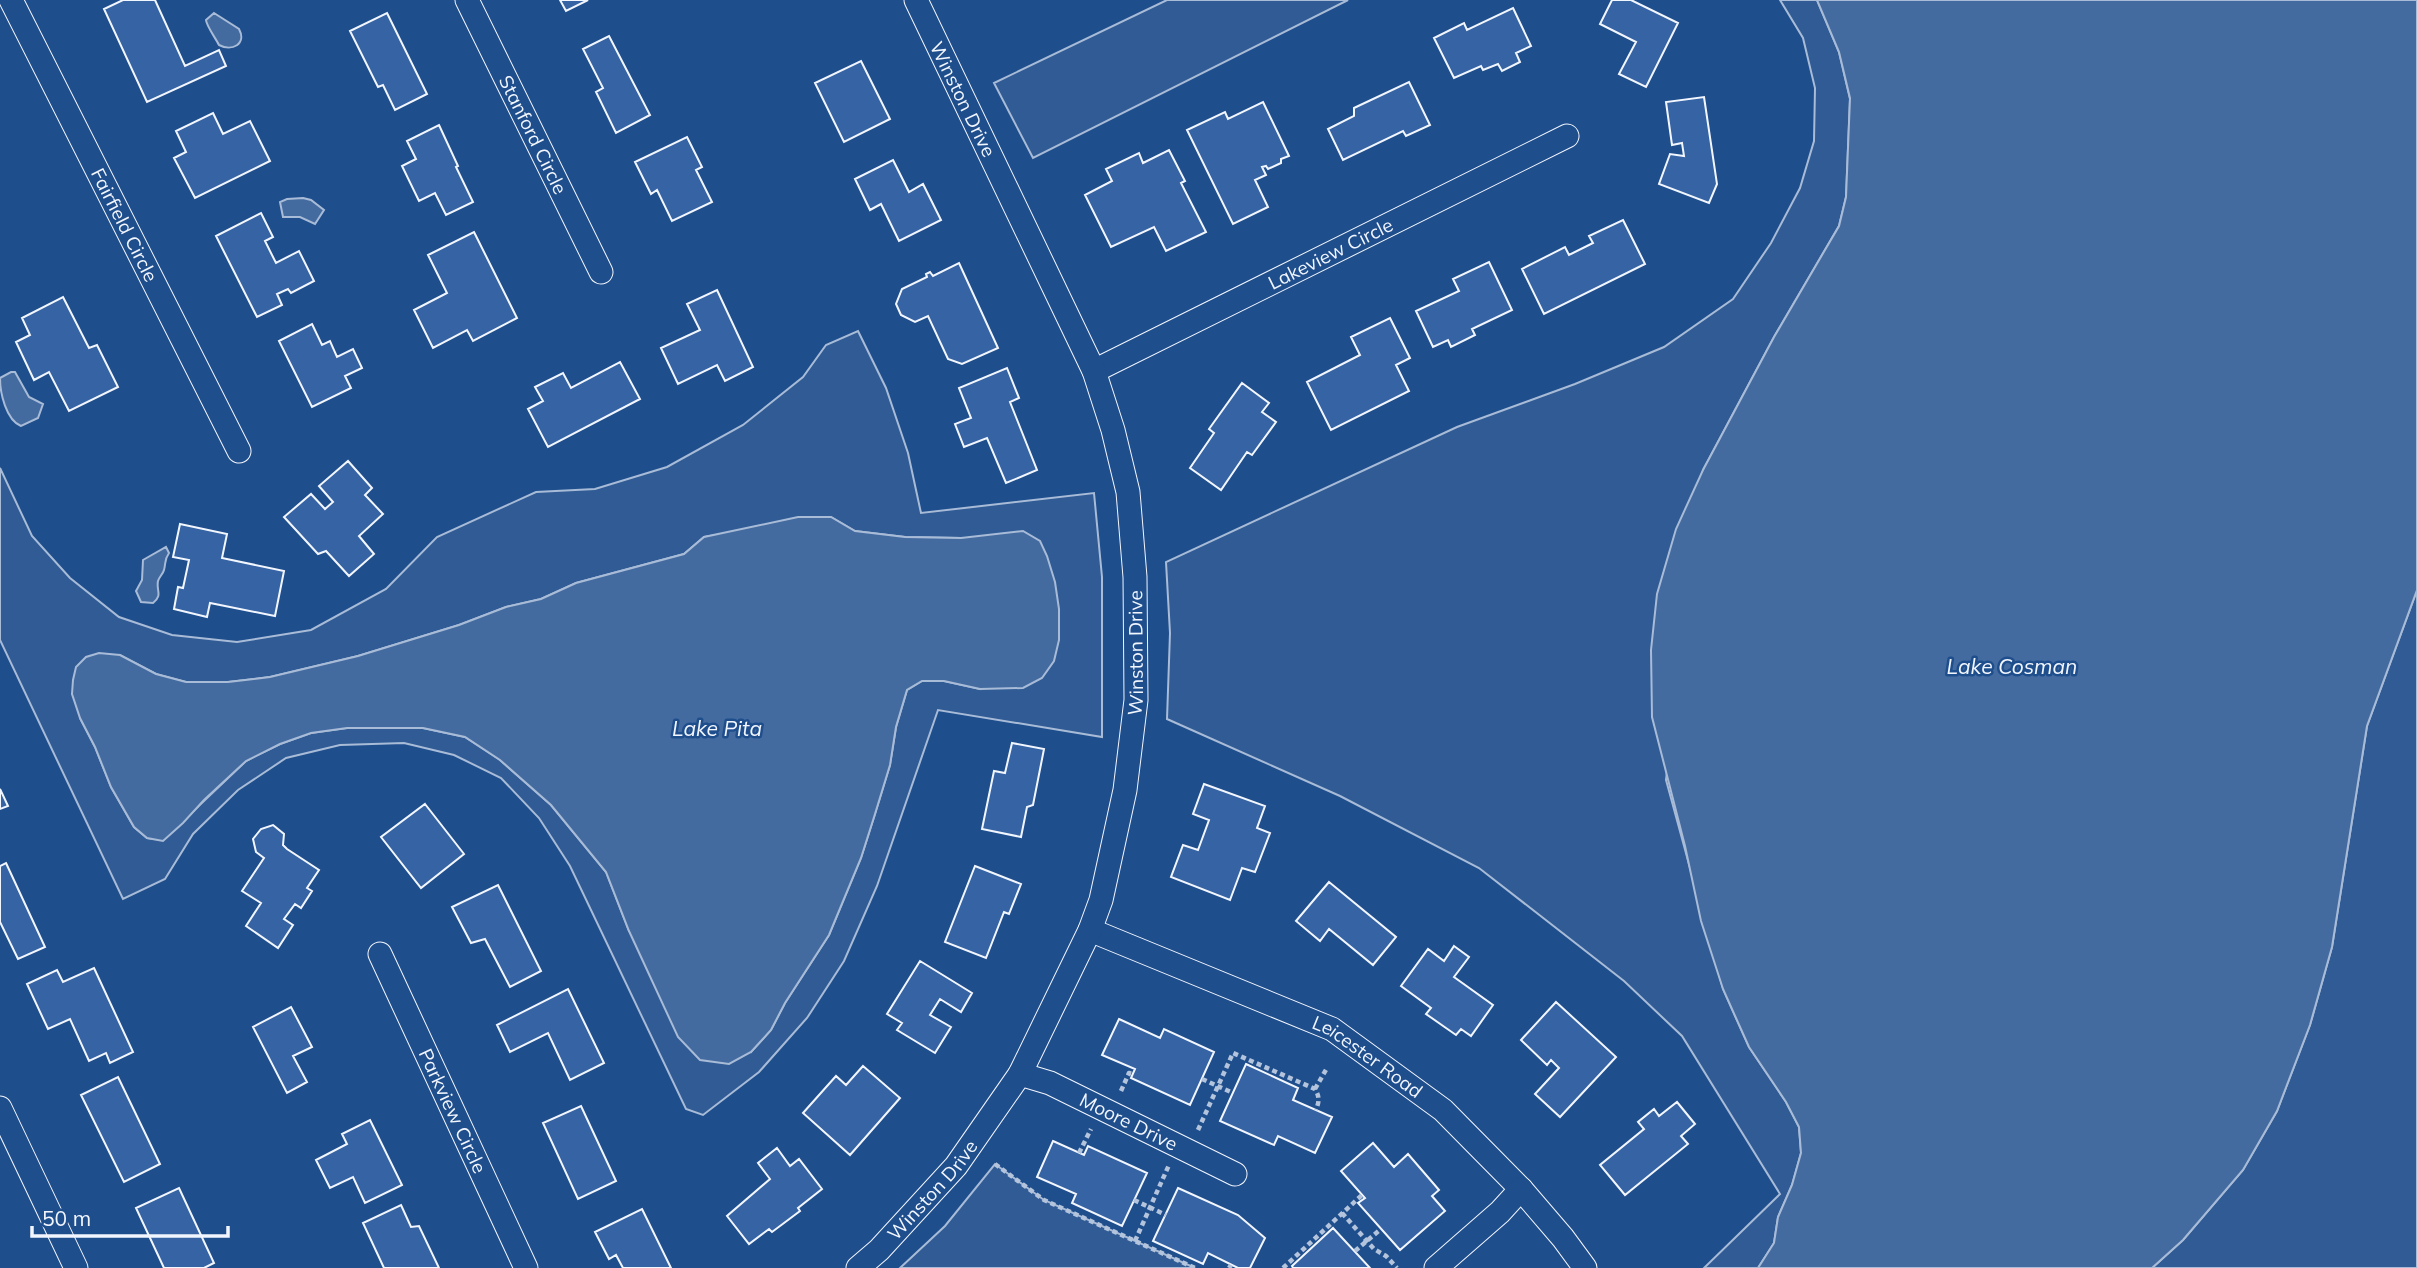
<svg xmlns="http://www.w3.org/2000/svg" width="2417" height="1268" font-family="Mulish,sans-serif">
<rect width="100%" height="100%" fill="#1f4e8c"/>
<path fill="#305b95" stroke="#a8bbd7" stroke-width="2" fill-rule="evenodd" d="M 1167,0 L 1348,0 L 1033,158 L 994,83 Z
M 1780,0 L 1817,0 L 1839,52 L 1850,99 L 1846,197 L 1839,226 L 1774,337 L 1703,470 L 1666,780 L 1723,989 L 1749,1047 L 1786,1102 L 1799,1127 L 1801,1153 L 1792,1185 L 1778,1217 L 1774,1243 L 1758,1268 L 1704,1268 L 1780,1194 L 1682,1036 L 1624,981 L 1479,868 L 1340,796 L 1167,719 L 1170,633 L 1166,562 L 1457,427 L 1575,384 L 1664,347 L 1733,299 L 1771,243 L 1800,188 L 1814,141 L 1815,88 L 1803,38 Z
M 858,331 L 886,388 L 908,453 L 921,513 L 1094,493 L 1102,577 L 1102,737 L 938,710 L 877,886 L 844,961 L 807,1018 L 759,1072 L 703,1115 L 686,1109 L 570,866 L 539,818 L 501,778 L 454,755 L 404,743 L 340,745 L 286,758 L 238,790 L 193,834 L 165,879 L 123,899 L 0,640 L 0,468 L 32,536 L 70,578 L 119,617 L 172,635 L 237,642 L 311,630 L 386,589 L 437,537 L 536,492 L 595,489 L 667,467 L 743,425 L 803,377 L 826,345 ZM 831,517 L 855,531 L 905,537 L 961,538 L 980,689 L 944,681 L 922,681 L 907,690 L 896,727 L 890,765 L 875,814 L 861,858 L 829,935 L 785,1003 L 771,1030 L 751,1052 L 629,931 L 606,872 L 551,805 L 500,760 L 465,737 L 423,728 L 347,728 L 311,733 L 280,744 L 246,761 L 163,840 L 147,838 L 134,827 L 111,787 L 95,747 L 80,718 L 120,655 L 156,674 L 186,682 L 228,682 L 270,677 L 358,656 L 459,625 L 506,607 L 541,599 L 576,583 L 684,554 L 704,537 Z
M 2417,590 L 2417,1268 L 2152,1268 L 2183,1240 L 2243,1170 L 2277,1111 L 2310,1025 L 2332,947 L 2367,726 Z
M 995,1164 L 1044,1200 L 1195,1268 L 900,1268 L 945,1226 Z"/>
<path fill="#446ba0" stroke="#a8bbd7" stroke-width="2" d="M 1817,0 L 2417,0 L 2417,590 L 2367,726 L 2332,947 L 2310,1025 L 2277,1111 L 2243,1170 L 2183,1240 L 2152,1268 L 1758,1268 L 1774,1243 L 1778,1217 L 1792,1185 L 1801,1153 L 1799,1127 L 1786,1102 L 1749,1047 L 1723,989 L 1701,921 L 1685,846 L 1652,717 L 1651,650 L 1657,594 L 1676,529 L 1703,470 L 1774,337 L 1839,226 L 1846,197 L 1850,98 L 1839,52 Z
M 214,13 L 239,29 C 247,44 232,52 219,45 C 216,39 206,25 206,20 Z
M 303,198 L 311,200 L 324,210 L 315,224 L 300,217 L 283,217 L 280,202 L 287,199 Z
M 11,372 L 15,372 L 29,397 L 43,404 L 38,418 L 21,426 C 6,420 0,393 0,378 Z
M 798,517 L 831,517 L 855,531 L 905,537 L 961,538 L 1023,531 L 1040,541 L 1047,556 L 1055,582 L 1059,609 L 1059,640 L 1054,661 L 1042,678 L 1023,688 L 980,689 L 944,681 L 922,681 L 907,690 L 896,727 L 890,765 L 875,814 L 861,858 L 829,935 L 785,1003 L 771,1030 L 751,1052 L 729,1064 L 700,1060 L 678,1037 L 629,931 L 606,872 L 551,805 L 500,760 L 465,737 L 423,728 L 347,728 L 311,733 L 280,744 L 246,761 L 204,800 L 183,823 L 163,841 L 147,838 L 134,827 L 111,787 L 95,747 L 80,718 L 72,694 L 73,680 L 76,667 L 86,657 L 99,653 L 120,655 L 156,674 L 186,682 L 228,682 L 270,677 L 358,656 L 459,625 L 506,607 L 541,599 L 576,583 L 684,554 L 704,537 Z
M 166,547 L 169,553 C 164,560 166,563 164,570 C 163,574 159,577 158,581 C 156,591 163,595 153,603 L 141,602 L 136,591 L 142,580 L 143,560 Z"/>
<path fill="#3563a3" stroke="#f2f6ff" stroke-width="2" d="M 123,0 L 155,0 L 185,66 L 219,50 L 226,66 L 147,102 L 104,9 Z
M 560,0 L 588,0 L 566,11 Z
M 1612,0 L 1631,0 L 1678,23 L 1646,87 L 1619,74 L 1636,42 L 1600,24 Z
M 1513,8 L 1531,46 L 1516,53 L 1520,62 L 1502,71 L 1498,64 L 1483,70 L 1481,66 L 1454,78 L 1434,38 L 1464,23 L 1467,30 Z
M 387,13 L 427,94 L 395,110 L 383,85 L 378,87 L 350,31 Z
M 609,36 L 650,115 L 616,133 L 596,92 L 603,88 L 583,49 Z
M 861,61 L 890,119 L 844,142 L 815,83 Z
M 1409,82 L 1430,125 L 1406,136 L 1403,131 L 1343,160 L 1328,129 L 1354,116 L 1354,108 Z
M 1704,97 L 1717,184 L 1709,203 L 1659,184 L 1670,154 L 1684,156 L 1682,143 L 1672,145 L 1666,102 Z
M 1263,102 L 1289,156 L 1281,159 L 1281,163 L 1268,169 L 1266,166 L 1262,167 L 1266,175 L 1255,180 L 1268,207 L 1233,224 L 1187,130 L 1225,112 L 1228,119 Z
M 213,113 L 223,134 L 250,121 L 270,161 L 195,198 L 174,158 L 186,152 L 176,131 Z
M 439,125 L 458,166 L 456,167 L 473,202 L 446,215 L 435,193 L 419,201 L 402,166 L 416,159 L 407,141 Z
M 687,137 L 702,167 L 696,170 L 712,202 L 672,221 L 657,190 L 651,194 L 635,162 Z
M 1169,150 L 1185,181 L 1181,183 L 1206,232 L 1166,251 L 1154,227 L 1111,247 L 1085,195 L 1112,181 L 1106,169 L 1139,153 L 1143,163 Z
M 893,160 L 909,192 L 923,184 L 941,220 L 899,241 L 881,204 L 870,210 L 855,179 Z
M 261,213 L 273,237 L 265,241 L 276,263 L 299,251 L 314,281 L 291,293 L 288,289 L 277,294 L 282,305 L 257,317 L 216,236 Z
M 1623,220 L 1645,264 L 1544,314 L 1522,269 L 1565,247 L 1569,255 L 1593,243 L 1589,236 Z
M 474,232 L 517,318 L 473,341 L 467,330 L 433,348 L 414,310 L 447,293 L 428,255 Z
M 1489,262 L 1512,310 L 1472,329 L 1475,335 L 1451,347 L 1448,340 L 1433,347 L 1416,311 L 1459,291 L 1453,279 Z
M 959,263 L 998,348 L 962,364 L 948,359 L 928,316 L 915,322 L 901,315 L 896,304 L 902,289 L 927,277 L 926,274 L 930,272 L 933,276 Z
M 717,290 L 753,367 L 725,381 L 717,365 L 678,384 L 661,348 L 700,330 L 687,304 Z
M 63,297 L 89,348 L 97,345 L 118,387 L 69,411 L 49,372 L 34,380 L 16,342 L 30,335 L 22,318 Z
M 1390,318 L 1410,358 L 1396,365 L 1409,391 L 1331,430 L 1307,382 L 1360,355 L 1351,337 Z
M 312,324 L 322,345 L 330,341 L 337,357 L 353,349 L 362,368 L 345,376 L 351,388 L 312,407 L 279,341 Z
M 620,362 L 640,399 L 548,447 L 528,409 L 543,401 L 535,387 L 563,373 L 571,388 Z
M 1007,368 L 1019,398 L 1010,402 L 1037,470 L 1006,483 L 987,438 L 964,447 L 955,424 L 971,418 L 959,388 Z
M 1242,383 L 1269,403 L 1262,412 L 1276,422 L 1252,455 L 1247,452 L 1221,490 L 1190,468 L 1214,433 L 1209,429 Z
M 348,461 L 372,488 L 365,495 L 383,514 L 359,536 L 374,554 L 349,576 L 326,551 L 318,554 L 284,517 L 311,494 L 325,509 L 333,502 L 319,486 Z
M 180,524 L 227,534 L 222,558 L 284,571 L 275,616 L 210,603 L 207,617 L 174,609 L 178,587 L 183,588 L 189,560 L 173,557 Z
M 1012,743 L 1044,749 L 1033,805 L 1027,807 L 1021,837 L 982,829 L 994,771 L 1005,773 Z
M 1204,784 L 1265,806 L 1257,828 L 1270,833 L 1255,872 L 1242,868 L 1230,900 L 1171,877 L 1183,845 L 1198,850 L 1209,820 L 1193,814 Z
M 0,789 L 8,806 L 0,809 Z
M 425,804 L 464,854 L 421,888 L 381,837 Z
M 273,825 L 284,834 L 283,845 L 287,849 L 319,870 L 307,888 L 312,891 L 301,908 L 295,904 L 284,919 L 293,925 L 278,948 L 246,926 L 261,903 L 242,891 L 264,858 L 256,852 L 253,839 L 261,829 Z
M 6,863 L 45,947 L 18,959 L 0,922 L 0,866 Z
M 975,866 L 1021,884 L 1009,914 L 1004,912 L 986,958 L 945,942 Z
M 1329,882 L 1396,937 L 1373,965 L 1329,929 L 1320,941 L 1296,921 Z
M 498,885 L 541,971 L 510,987 L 485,939 L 471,943 L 452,907 Z
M 1454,946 L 1469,957 L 1454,977 L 1493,1005 L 1471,1036 L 1461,1029 L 1456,1035 L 1426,1014 L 1431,1008 L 1401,986 L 1428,949 L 1444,961 Z
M 920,961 L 972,993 L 961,1012 L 940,999 L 930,1015 L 951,1027 L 935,1053 L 897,1030 L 902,1023 L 887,1014 Z
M 94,968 L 133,1052 L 110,1063 L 106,1053 L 89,1061 L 70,1019 L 48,1029 L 27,984 L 57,970 L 63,982 Z
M 568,989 L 604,1063 L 570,1080 L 548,1033 L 510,1052 L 497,1025 Z
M 1556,1002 L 1616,1057 L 1560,1117 L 1535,1094 L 1559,1068 L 1551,1060 L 1547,1065 L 1521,1040 Z
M 291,1007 L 312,1047 L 293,1056 L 307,1082 L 287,1093 L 253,1027 Z
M 1119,1019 L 1160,1038 L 1164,1029 L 1214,1052 L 1190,1105 L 1131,1078 L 1135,1069 L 1102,1055 Z
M 1246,1064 L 1298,1088 L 1293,1100 L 1332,1117 L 1315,1153 L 1278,1136 L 1274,1145 L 1220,1121 Z
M 863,1066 L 900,1098 L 850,1155 L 803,1113 L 836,1076 L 846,1085 Z
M 118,1077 L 160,1164 L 124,1182 L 81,1095 Z
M 1677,1102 L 1695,1124 L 1681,1136 L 1688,1144 L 1625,1195 L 1600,1165 L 1644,1129 L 1638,1122 L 1654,1109 L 1659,1116 Z
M 581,1106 L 616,1181 L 578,1199 L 543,1123 Z
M 370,1120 L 402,1185 L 365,1203 L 353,1177 L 330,1188 L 316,1160 L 347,1144 L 342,1134 Z
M 1053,1141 L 1084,1155 L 1088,1146 L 1147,1173 L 1122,1226 L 1072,1203 L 1076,1194 L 1037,1177 Z
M 1373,1143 L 1394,1167 L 1408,1154 L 1439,1190 L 1432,1196 L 1445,1211 L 1400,1250 L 1358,1203 L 1365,1198 L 1341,1171 Z
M 777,1148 L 790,1166 L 799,1159 L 822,1189 L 798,1208 L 800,1211 L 772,1232 L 769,1229 L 749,1244 L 727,1216 L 770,1179 L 758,1163 Z
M 179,1188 L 214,1263 L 204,1268 L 164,1268 L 136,1208 Z
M 1178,1188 L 1238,1215 L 1265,1238 L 1250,1268 L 1238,1268 L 1208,1253 L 1203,1264 L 1153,1241 Z
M 401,1205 L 411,1227 L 419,1226 L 439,1268 L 384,1268 L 363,1223 Z
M 642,1209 L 671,1268 L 623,1268 L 616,1255 L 609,1259 L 595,1232 Z
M 1333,1228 L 1370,1268 L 1293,1268 L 1292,1266 Z"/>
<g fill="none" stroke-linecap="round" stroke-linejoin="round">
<defs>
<g id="minor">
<path id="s1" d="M 11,0 L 239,451"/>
<path id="s2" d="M 467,0 L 601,272"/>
<path id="s3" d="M 1094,371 L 1567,136"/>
<path id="s4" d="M 1090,930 L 1332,1029 L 1443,1110 L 1521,1189 L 1563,1238 L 1585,1268"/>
<path id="s5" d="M 380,954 L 526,1268"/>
<path id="s6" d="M 1020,1074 L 1050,1083 L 1235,1174"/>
<path d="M 0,1108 L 76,1268"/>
<path id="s7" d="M 858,1268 L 879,1250 L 956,1166 L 1020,1074 L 1090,930 L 1101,900 L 1125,790 L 1136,700 L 1135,577 L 1128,492 L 1113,430 L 1094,371 L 916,0"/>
<path d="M 1436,1268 L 1500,1212 L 1521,1189"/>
</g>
</defs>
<use href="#minor" stroke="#f2f6ff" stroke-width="25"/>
<path stroke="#b3c4dc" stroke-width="4.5" stroke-dasharray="5 3.5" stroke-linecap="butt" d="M 1202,1079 L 1233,1093
M 1315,1089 L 1327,1068
M 1121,1091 L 1129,1073 L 1133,1074
M 1198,1130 L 1233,1053 L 1315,1089 C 1320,1097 1319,1102 1316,1110
M 1079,1153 L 1091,1129
M 995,1164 L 1044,1200 L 1195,1268
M 1134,1200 L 1166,1215
M 1342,1213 L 1374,1249 L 1386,1256 L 1397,1268
M 1135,1241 L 1169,1165
M 1355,1251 L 1381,1229
M 1229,1268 L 1231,1265
M 1283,1268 L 1362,1195"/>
<use href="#minor" stroke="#1f4e8c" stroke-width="23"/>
</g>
<g text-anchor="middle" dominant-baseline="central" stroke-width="5" stroke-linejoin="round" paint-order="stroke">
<g font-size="19" fill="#f2f6ff" stroke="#1f4e8c">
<text transform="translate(963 99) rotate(64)">Winston Drive</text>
<text stroke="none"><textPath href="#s2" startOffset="150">Stanford Circle</textPath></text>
<text stroke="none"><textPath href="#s1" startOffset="252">Fairfield Circle</textPath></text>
<text stroke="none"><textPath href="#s3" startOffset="264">Lakeview Circle</textPath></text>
<text stroke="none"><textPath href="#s7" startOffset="696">Winston Drive</textPath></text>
<text stroke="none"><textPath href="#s4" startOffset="306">Leicester Road</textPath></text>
<text stroke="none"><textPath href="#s5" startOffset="173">Parkview Circle</textPath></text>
<text stroke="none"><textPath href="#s6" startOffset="119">Moore Drive</textPath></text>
<text stroke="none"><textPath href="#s7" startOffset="108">Winston Drive</textPath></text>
</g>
<g font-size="21" font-style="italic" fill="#f2f6ff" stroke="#1f4e8c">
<text x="2012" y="666">Lake Cosman</text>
<text x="717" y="728">Lake Pita</text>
</g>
</g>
<path d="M32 1226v10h196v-10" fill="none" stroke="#f2f6ff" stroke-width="3.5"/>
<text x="42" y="1226" font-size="21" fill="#f2f6ff" stroke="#1f4e8c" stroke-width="5" paint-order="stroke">50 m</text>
</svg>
